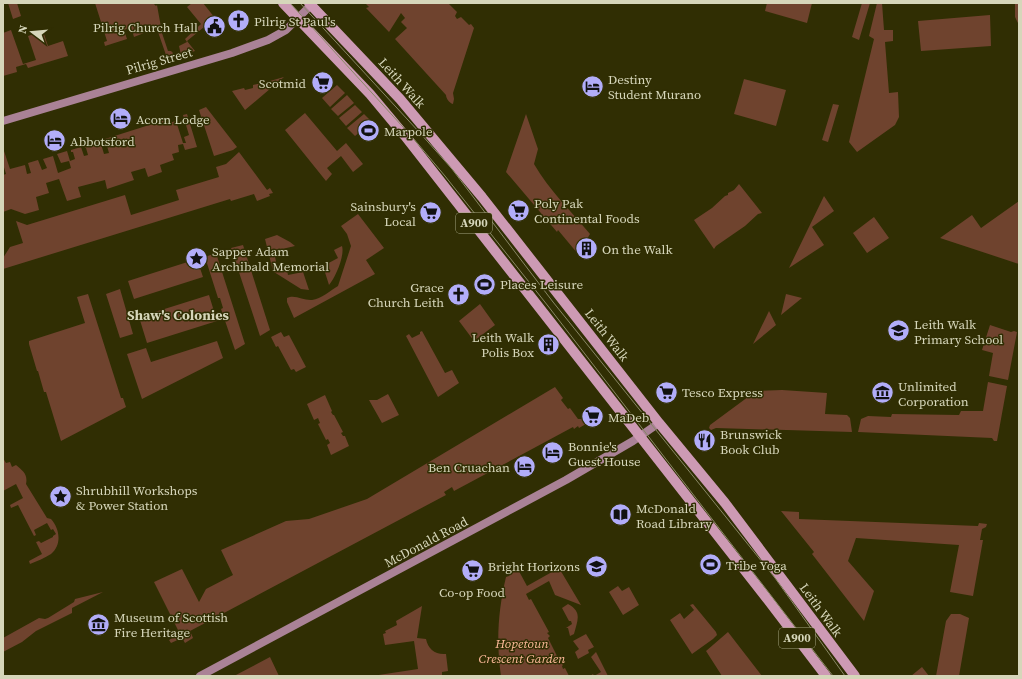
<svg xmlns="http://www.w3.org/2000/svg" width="1022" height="679" font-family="'Source Serif 4',serif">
<rect width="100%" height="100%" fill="#302e03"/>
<path fill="#6f432e" d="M 8,3 L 17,3 L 21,16 L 13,19 Z
M 95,3 L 153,3 L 156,6 L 157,5 L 162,33 L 168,51 L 171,51 L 173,53 L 172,57 L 167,58 L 157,29 L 152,31 L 148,29 L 144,33 L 134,37 L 131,27 L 124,30 L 127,39 L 105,46 L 104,42 L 107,41 Z
M 192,3 L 203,3 L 215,18 L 187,41 L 195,51 L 181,55 L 179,46 L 187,42 L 185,39 L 201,24 L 187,7 Z
M 365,3 L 448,3 L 457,12 L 455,16 L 457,19 L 461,17 L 469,25 L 471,24 L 474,28 L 453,93 L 454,99 L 453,104 C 449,103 446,98 446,95 L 395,39 L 407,28 L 401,22 L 405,18 L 401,13 L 389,32 L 366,8 L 369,7 Z
M 767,3 L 812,3 L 807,23 L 765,11 Z
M 862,3 L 870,3 L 859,40 L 852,37 Z
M 877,3 L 882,3 L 884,30 L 893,30 L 893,41 L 885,42 L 889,93 L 898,92 L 899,117 L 895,125 L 857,152 L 849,142 L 874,39 L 869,36 Z
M 1015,3 L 1019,3 L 1019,25 L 1015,17 Z
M 990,15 L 991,46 L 921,51 L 918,21 Z
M 11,30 L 23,64 L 36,60 L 28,36 L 43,31 L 48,46 L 63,41 L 68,56 L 28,68 L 26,64 L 16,67 L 17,72 L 3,76 L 3,33 Z
M 284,77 L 245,110 L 232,91 L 244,88 L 245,90 L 253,88 L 253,85 L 267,82 L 268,83 L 270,83 L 270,81 Z
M 744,79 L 786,90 L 776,126 L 734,114 Z
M 337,85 L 345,93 L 330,107 L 322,98 Z
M 347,95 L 354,103 L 338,116 L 331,109 Z
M 833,104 L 839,105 L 828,142 L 822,140 Z
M 355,105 L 362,112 L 346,126 L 339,118 Z
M 206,107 L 237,147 L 233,150 L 214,156 L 199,110 Z
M 305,113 L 337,151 L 346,143 L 363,164 L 353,172 L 341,156 L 327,168 L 332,174 L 326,181 L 285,130 Z
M 187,114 L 197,147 L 185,150 L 183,144 L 178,145 L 179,152 L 172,154 L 174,160 L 160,165 L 162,172 L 148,177 L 145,168 L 131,172 L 134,180 L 107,189 L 105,180 L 78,187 L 81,197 L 67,201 L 59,179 L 46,183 L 49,193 L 36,197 L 39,210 L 25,214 L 11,209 L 3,212 L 3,175 L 6,174 L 3,164 L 3,148 L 10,169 L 25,165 L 27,174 L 31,173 L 28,163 L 38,160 L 42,170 L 47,168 L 43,159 L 53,156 L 58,173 L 71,168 L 69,161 L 61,163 L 57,154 L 67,151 L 70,161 L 75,159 L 73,152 L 71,152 L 71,150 L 81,147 L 84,156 L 88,155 L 86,148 L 83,146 L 102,141 L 103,142 L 101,144 L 104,154 L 109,153 L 105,139 L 165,120 L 166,124 L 176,121 L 183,143 L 186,143 L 184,137 L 189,135 L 183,115 Z
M 364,114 L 372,122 L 355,136 L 347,128 Z
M 526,114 L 538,149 L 534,164 C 549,190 571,211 590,234 L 578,254 L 558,230 L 557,232 L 506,172 Z
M 239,152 L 267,190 L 270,188 L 273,193 L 269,194 L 270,196 L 257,201 L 254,194 L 231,201 L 230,199 L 3,269 L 3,258 L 10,247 L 23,243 L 16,221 L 27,225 L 125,195 L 131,215 L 179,200 L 176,190 L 219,177 L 216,167 L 226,164 Z
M 739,184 L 762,213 L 758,214 L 745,226 L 716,246 L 714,249 L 694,220 L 712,208 L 725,196 L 728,195 L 728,193 L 734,190 Z
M 824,196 L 834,211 L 812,227 L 824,245 L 789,268 Z
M 1019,201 L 1019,264 L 940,238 L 972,215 L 981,228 Z
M 358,214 L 384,248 L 366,260 L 375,274 L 294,318 L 287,302 L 287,298 C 295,294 304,301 312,300 C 321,299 331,290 338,286 L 351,246 L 347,234 L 341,226 Z
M 874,217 L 889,238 L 867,253 L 853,233 Z
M 277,235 L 290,242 L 295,246 L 274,251 L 277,267 L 286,266 L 288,275 L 303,272 L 309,290 L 301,289 L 274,272 L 272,267 L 265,239 Z
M 243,245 L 270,330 L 260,336 L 231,248 Z
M 342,246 C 345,256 335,278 329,285 L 323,266 L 338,258 L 334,250 Z
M 216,253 L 245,344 L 235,350 L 221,309 L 223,308 L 220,298 L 218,298 L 205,257 Z
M 197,259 L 203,277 L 134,299 L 128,281 Z
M 120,289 L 133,334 L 120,338 L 106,294 Z
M 88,294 L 121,398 L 123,398 L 126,407 L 61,441 L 46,392 L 44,392 L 38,371 L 37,371 L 29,344 L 29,341 L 85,323 L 77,297 Z
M 786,294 L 802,298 L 781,315 Z
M 209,295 L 217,321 L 147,343 L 139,317 Z
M 480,304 L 495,325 L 474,341 L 459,321 Z
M 769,311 L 776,325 L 753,344 Z
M 990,325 L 1011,332 L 1014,331 L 1017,332 L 1008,380 L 989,376 L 993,353 L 982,350 Z
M 422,331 L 445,373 L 452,370 L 459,383 L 438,397 L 406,336 L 409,334 L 412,338 L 420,334 L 420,332 Z
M 281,332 L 284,337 L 289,335 L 306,367 L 296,372 L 294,369 L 291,370 L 278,346 L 276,347 L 271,337 Z
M 217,341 L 223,358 L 142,399 L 127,354 L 146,348 L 151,362 Z
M 988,382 L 1007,386 L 997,441 L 994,441 L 992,438 L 858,432 L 861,419 L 868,416 L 891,417 L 892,414 L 959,415 L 961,411 L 983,411 Z
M 555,387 L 563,398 L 561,400 L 568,409 L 570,408 L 578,419 L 582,419 L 586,424 L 579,428 L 578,426 L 574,429 L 573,427 L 454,491 L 452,487 L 444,492 L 446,495 L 190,631 L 193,638 L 185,643 L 182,638 L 171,643 L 169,640 L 180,634 L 154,582 L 182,569 L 199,602 L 206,589 L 233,575 L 221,550 L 286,521 L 309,519 L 367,499 Z
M 782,390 L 827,393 L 825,414 L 847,415 L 850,418 L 852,432 L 716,428 L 711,430 L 709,428 L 710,425 L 752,394 L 750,391 Z
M 388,394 L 399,415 L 382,423 L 369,400 L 377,400 Z
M 325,395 L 332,411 L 331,412 L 333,415 L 334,415 L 343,432 L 341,433 L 343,436 L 345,436 L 349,446 L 331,455 L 327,445 L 330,443 L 328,439 L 326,440 L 318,424 L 320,423 L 318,418 L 314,420 L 307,404 Z
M 3,458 L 6,463 L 10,462 L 12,467 L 16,465 C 23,471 28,474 26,484 L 47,518 L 51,519 C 60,529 62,545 51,554 C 45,558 37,561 30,564 L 29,561 L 42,554 L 36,542 L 39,541 L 41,543 L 53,537 L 53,536 L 56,534 L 53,529 L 51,530 L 47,523 L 34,530 L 36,535 L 34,536 L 18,505 L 11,508 L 10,505 L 23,498 L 16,484 L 3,491 Z
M 781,511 L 799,512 L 799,519 L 978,526 L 979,523 L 987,524 L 986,527 L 982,529 L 980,540 L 983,540 L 973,596 L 950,592 L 959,545 L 856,538 L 848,561 L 874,591 L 864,621 L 812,554 L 814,552 Z
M 514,562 L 527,586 L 559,568 L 581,605 L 555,595 L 549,581 L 526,594 L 529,600 L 531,599 L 549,632 L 547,633 L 550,636 L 548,638 L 559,660 L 560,660 L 563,665 L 562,666 L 563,669 L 565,668 L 569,676 L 501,676 C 496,642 498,611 506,577 L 509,576 Z
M 618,586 L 622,591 L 629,587 L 639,605 L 623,615 L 609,592 Z
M 103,592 L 72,608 L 72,613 L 36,631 L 22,642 L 3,652 L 3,638 L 39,618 L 45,619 L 48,618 L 74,602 L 75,599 Z
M 568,604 C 583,612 577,621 574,634 L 570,636 L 568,628 L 566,628 L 572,624 L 571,621 L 569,621 L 562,608 Z
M 693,604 L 716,632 L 717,635 L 713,639 L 692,654 L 670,620 L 680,613 L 684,619 L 694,610 L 690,605 Z
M 422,606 L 417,638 L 426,639 C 428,649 435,655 446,654 L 448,671 L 442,672 L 442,676 L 372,676 L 418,669 L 414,641 L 385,645 L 383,634 L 386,633 L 385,631 L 397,625 L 396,621 Z
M 951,614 L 960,614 L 969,618 L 959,676 L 936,676 L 946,621 Z
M 728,632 L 762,676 L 722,676 L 706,651 Z
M 586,634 L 594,647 L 588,650 L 589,653 L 578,659 L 575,652 L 579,649 L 573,641 Z
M 596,652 L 608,676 L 590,676 L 593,674 L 594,676 L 601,672 L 591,657 Z
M 270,657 L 279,676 L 234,676 Z
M 922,667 L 929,676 L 911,676 Z"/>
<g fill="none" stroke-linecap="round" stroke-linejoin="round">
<path stroke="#aa8296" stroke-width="8" d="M 3,121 L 232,53 L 268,40 L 286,30 L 311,5
M 200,676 L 566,480 L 633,441 L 659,423"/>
<path stroke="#cd9ab4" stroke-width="10" d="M 283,3 L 370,94 L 405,136 L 768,600 L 826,676
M 309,3 L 400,99 L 482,197 L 659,423 L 725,503 L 855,676"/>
<path stroke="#898865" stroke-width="1" d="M 290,3 L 413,138 L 445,176 L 548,306 L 833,676
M 300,3 L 420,133 L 452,169 L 553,302 L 775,578 L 845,676"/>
</g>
<defs>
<symbol id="church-disc" viewBox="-11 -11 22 22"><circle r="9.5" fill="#b2adf9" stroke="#302e03"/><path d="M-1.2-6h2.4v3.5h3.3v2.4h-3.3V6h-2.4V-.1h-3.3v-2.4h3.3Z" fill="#111"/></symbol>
<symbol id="civic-disc" viewBox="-11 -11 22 22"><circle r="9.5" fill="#b2adf9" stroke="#302e03"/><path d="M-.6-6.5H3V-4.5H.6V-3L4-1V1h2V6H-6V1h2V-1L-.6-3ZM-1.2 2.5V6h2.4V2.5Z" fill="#111"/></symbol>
<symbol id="supermarket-disc" viewBox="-11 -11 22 22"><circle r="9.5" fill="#b2adf9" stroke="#302e03"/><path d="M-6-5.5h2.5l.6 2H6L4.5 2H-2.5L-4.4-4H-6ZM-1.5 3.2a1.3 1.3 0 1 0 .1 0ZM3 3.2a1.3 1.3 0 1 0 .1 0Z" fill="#111"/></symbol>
<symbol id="hotel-disc" viewBox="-11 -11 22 22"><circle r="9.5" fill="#b2adf9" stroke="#302e03"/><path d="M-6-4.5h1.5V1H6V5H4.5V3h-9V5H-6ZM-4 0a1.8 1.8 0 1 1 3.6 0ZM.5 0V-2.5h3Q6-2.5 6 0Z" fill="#111"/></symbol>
<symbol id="stadium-disc" viewBox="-11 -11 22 22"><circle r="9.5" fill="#b2adf9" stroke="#302e03"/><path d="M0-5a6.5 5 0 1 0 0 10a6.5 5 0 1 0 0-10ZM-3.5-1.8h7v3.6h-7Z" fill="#111"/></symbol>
<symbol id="building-disc" viewBox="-11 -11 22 22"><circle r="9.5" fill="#b2adf9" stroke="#302e03"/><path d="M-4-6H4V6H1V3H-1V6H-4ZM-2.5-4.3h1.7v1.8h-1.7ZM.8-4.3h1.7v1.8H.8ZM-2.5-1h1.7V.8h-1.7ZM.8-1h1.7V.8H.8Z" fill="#111"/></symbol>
<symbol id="sight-disc" viewBox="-11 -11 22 22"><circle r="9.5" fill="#b2adf9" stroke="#302e03"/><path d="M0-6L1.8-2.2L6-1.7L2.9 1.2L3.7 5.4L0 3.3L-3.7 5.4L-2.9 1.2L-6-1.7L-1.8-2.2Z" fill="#111"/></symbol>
<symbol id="school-disc" viewBox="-11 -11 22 22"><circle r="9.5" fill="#b2adf9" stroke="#302e03"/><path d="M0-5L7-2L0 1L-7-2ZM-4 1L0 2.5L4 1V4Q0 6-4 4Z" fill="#111"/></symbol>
<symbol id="museum-disc" viewBox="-11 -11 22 22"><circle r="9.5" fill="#b2adf9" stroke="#302e03"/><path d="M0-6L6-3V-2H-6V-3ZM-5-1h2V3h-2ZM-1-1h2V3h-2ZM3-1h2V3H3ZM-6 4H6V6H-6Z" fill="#111"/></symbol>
<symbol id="restaurant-disc" viewBox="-11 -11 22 22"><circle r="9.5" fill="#b2adf9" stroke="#302e03"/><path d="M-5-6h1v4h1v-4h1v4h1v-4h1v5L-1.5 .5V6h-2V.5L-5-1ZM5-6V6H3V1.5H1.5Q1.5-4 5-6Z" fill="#111"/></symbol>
<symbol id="library-disc" viewBox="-11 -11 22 22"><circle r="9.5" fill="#b2adf9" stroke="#302e03"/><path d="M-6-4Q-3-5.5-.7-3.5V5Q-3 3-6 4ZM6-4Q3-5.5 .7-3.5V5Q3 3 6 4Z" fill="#111"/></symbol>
</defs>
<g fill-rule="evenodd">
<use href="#church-disc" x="226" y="8" width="25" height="25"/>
<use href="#civic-disc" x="202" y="14" width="25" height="25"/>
<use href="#supermarket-disc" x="310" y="70" width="25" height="25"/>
<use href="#hotel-disc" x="580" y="74" width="25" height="25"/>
<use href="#hotel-disc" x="108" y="106" width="25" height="25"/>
<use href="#stadium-disc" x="356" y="118" width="25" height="25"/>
<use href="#hotel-disc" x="42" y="128" width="25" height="25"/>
<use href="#supermarket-disc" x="506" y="198" width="25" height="25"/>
<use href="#supermarket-disc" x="418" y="200" width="25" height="25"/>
<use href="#building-disc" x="574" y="236" width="25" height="25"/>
<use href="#sight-disc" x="184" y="246" width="25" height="25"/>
<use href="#stadium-disc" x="472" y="272" width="25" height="25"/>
<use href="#church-disc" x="446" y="282" width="25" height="25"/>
<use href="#school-disc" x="886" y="318" width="25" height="25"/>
<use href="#building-disc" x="536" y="332" width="25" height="25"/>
<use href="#supermarket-disc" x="654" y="380" width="25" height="25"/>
<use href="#museum-disc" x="870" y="380" width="25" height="25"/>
<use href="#supermarket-disc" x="580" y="404" width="25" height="25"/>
<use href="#restaurant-disc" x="692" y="428" width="25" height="25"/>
<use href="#hotel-disc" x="540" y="440" width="25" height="25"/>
<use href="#hotel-disc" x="512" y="454" width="25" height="25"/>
<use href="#sight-disc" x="48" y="484" width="25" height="25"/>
<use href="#library-disc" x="608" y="502" width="25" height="25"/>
<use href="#stadium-disc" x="698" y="552" width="25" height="25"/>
<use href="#school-disc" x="584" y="554" width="25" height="25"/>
<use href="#supermarket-disc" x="460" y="558" width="25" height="25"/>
<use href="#museum-disc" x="86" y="612" width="25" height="25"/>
</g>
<g text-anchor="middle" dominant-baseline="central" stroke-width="3" stroke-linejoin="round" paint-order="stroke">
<g fill="#302e03" stroke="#a4a483" stroke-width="1">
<rect x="456" y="213" width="36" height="20" rx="3"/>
<rect x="779" y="628" width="36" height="20" rx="3"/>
</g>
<g font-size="12" font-weight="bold" fill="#d6d6ba">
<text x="474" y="223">A900</text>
<text x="797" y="638">A900</text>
</g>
<g font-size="13" fill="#d6d6ba" stroke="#302e03" text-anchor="start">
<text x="254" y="21">Pilrig St Paul's</text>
<text x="198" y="27" text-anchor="end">Pilrig Church Hall</text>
<text x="608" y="79">Destiny<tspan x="608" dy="15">Student Murano</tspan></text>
<text x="306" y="83" text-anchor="end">Scotmid</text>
<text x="136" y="119">Acorn Lodge</text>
<text x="384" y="131">Marpole</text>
<text x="70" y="141">Abbotsford</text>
<text x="534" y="203">Poly Pak<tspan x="534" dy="15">Continental Foods</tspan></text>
<text x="416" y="206" text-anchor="end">Sainsbury's<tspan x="416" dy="15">Local</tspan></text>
<text x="602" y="249">On the Walk</text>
<text x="212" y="251">Sapper Adam<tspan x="212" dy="15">Archibald Memorial</tspan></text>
<text x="500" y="284">Places Leisure</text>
<text x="444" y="287" text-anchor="end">Grace<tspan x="444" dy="15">Church Leith</tspan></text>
<text x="914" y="324">Leith Walk<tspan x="914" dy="15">Primary School</tspan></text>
<text x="534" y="337" text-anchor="end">Leith Walk<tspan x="534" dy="15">Polis Box</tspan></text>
<text x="898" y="386">Unlimited<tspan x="898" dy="15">Corporation</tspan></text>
<text x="682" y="392">Tesco Express</text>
<text x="608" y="417">MaDeb</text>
<text x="720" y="434">Brunswick<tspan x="720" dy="15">Book Club</tspan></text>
<text x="568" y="446">Bonnie's<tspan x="568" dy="15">Guest House</tspan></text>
<text x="510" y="467" text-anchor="end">Ben Cruachan</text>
<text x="76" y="490">Shrubhill Workshops<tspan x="76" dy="15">&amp; Power Station</tspan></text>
<text x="636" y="508">McDonald<tspan x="636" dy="15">Road Library</tspan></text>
<text x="726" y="565">Tribe Yoga</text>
<text x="580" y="566" text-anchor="end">Bright Horizons</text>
<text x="472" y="592" text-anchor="middle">Co-op Food</text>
<text x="114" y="617">Museum of Scottish<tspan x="114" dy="15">Fire Heritage</tspan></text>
</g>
<g font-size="13" fill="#d6d6ba" stroke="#302e03">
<text transform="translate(159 61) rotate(-16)">Pilrig Street</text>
<text transform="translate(402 83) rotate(48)">Leith Walk</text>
<text transform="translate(607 335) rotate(52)">Leith Walk</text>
<text transform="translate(426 542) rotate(-28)">McDonald Road</text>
<text transform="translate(821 610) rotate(54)">Leith Walk</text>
</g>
<g font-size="13" font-style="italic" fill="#fdba9a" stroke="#302e03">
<text x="522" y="643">Hopetoun<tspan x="522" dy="15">Crescent Garden</tspan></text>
</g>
<g font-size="14" font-weight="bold" fill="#d6d6ba" stroke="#302e03">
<text x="178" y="315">Shaw's Colonies</text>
</g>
</g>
<rect width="1022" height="679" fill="none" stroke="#d6d6ba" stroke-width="8"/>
<g transform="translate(32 32) rotate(286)" stroke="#302e03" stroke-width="3" paint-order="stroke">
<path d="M0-3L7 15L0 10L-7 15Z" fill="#d6d6ba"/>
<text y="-6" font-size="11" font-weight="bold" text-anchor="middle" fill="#d6d6ba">N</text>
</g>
</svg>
